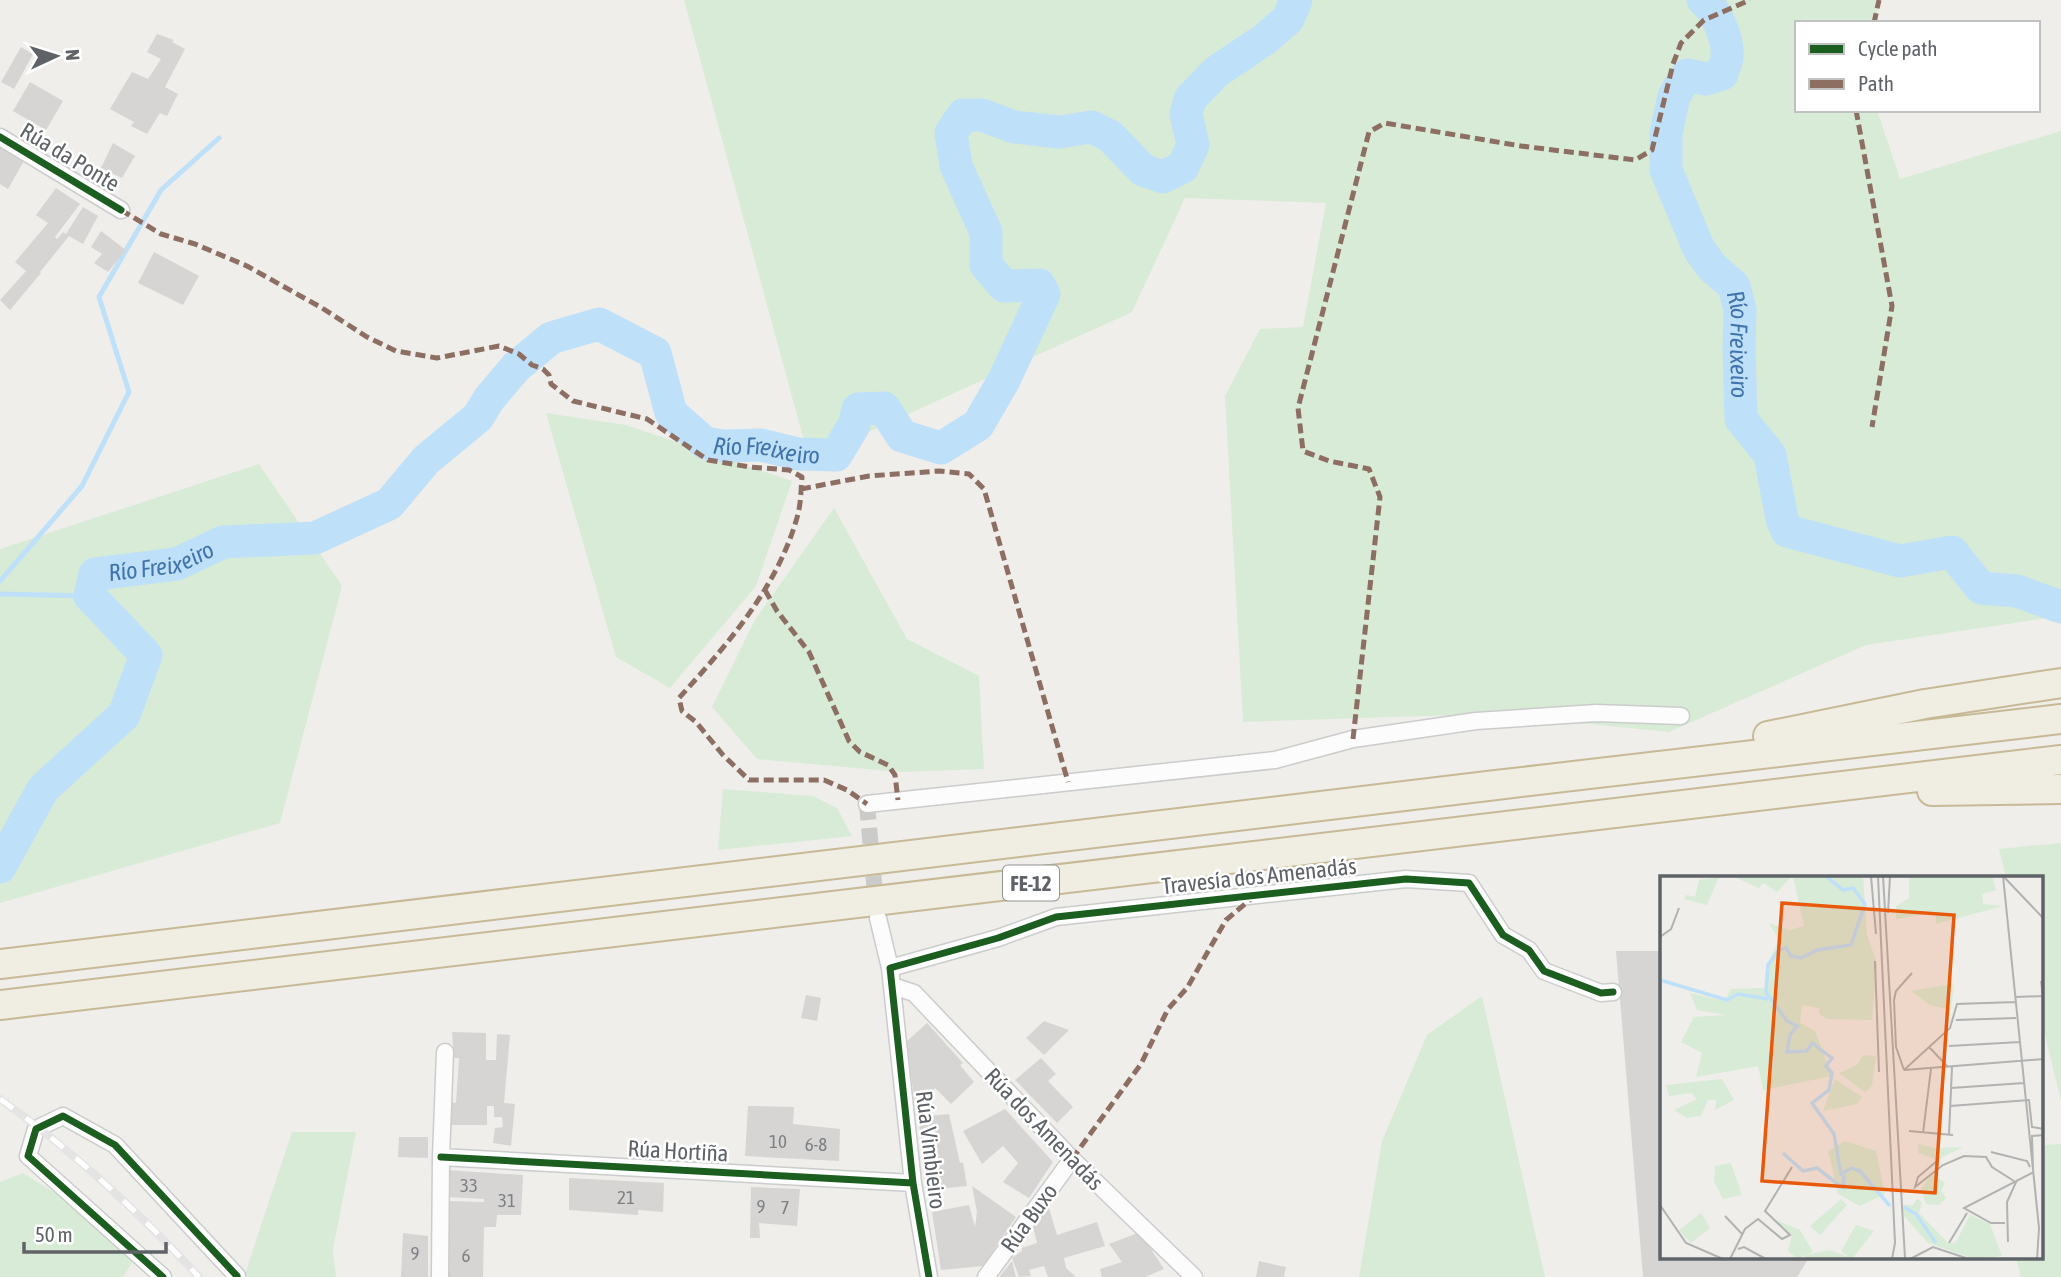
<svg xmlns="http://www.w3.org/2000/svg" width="2061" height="1277" font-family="'Asap Condensed',sans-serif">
<rect width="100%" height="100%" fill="#efeeea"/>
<path fill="#d8ebd6" d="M 684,0 L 1881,0 L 1874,23 L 1797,23 L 1797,110 L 1877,110 L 1900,179 L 2061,131 L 2061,616 L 1866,645 L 1669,732 L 1488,714 L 1243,722 L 1225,396 L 1260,329 L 1303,327 L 1326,203 L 1185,198 L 1132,312 L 809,459 Z
M 546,413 L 626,425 L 792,481 L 756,586 L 670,688 L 616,657 Z
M 259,464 L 342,586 L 280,823 L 0,903 L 0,549 Z
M 834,508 L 907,639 L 979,676 L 984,769 L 900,772 L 757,759 L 712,707 L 755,620 Z
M 723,789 L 813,796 L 837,808 L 852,836 L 718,850 Z
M 2061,843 L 2061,1101 L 2042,1023 L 2042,878 L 2006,878 L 1999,849 Z
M 1482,996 L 1545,1277 L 1359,1277 L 1382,1141 L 1427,1035 Z
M 292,1132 L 356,1132 L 333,1249 L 336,1277 L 247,1277 L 245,1274 Z
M 2061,1144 L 2061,1277 L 2021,1277 L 2016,1258 L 2042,1258 L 2042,1145 Z
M 23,1173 L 141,1247 L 123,1277 L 0,1277 L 0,1182 Z"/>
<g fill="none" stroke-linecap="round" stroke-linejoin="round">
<path stroke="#bfe0f9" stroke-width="5" d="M 0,581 L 82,486 L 129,392 L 99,297 L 161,190 L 219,138
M 0,594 L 90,596"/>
<g stroke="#bfe0f9" stroke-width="33">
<path id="s1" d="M 1703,0 C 1716,9 1729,41 1727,57 C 1727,62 1723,69 1722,74 L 1706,79 L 1687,75 L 1674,96 L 1666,133 L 1666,170 L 1699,249 L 1712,267 L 1734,286 L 1740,310 L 1739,348 L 1741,419 L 1770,455 L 1782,519 L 1787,531 L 1900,561 L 1952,552 L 1981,588 L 2017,591 L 2061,607"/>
<path id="s2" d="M 0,867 L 43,789 L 124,715 L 146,655 L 90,596 L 95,574 L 177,564 L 223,542 L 315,538 L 389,504 L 426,460 L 478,417 L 489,399 L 516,367 L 551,338 L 599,324 L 655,353 L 671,413 L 705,443 L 723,446 L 761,445 L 798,454 L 836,455 L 854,425 L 858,409 L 884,408 L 902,436 L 941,448 L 978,425 L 1004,380 L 1044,294 L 1039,285 L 1004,286 L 986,265 L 986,232 L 956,166 L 951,133 L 963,115 L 982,115 L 1014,127 L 1059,132 L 1092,127 L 1110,136 L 1143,170 L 1163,177 L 1183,167 L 1193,145 L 1186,114 L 1190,99 L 1216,72 L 1265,39 L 1288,19 L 1296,0"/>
</g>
</g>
<path fill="#d6d5d3" d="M 157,34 L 174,40 L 172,42 L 185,49 L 165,87 L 178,94 L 167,116 L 160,113 L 147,134 L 131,126 L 134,122 L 110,109 L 132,72 L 148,79 L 161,59 L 147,52 Z
M 21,47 L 33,54 L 14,89 L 1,82 Z
M 30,82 L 63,101 L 46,130 L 13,111 Z
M 113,143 L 135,156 L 122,178 L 101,168 Z
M 0,145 L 25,159 L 8,189 L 0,184 Z
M 56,188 L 80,204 L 55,237 L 57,239 L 63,232 L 66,234 L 83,207 L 98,216 L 83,244 L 69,236 L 40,272 L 41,273 L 10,310 L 0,300 L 26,271 L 15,262 L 48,223 L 36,215 Z
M 101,231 L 126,250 L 108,272 L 94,263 L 102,254 L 91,247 Z
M 154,252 L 199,276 L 183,305 L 138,283 Z
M 1616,951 L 1662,951 L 1662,1258 L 1809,1258 L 1797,1277 L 1643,1277 Z
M 806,995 L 821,998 L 817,1021 L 801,1018 Z
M 1044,1021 L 1069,1030 L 1044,1055 L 1026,1038 Z
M 927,1023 L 963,1063 L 960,1065 L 974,1082 L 951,1104 L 935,1088 L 916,1109 L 906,1042 Z
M 452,1032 L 486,1033 L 486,1060 L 496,1060 L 497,1034 L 510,1035 L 504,1103 L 515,1104 L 511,1146 L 493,1143 L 495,1128 L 503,1127 L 502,1117 L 494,1117 L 494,1106 L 487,1106 L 487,1125 L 450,1125 L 451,1102 L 456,1103 L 459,1058 L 454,1058 Z
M 1041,1058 L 1056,1074 L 1048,1081 L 1073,1107 L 1057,1123 L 1015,1080 Z
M 748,1106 L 794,1107 L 793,1124 L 840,1129 L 839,1161 L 745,1156 Z
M 1005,1109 L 1053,1162 L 1029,1198 L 1003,1182 L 1018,1163 L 1003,1146 L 982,1164 L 963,1131 Z
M 949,1114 L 960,1163 L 963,1162 L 967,1186 L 929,1190 L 918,1117 Z
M 399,1137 L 428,1137 L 428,1158 L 398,1157 Z
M 446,1170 L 523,1175 L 521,1215 L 497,1215 L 496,1227 L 484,1227 L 483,1277 L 449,1277 L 449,1201 L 484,1202 L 484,1199 L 445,1197 Z
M 569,1178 L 664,1183 L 663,1212 L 638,1210 L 638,1215 L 569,1210 Z
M 972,1186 L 1016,1217 L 983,1266 L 941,1270 L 932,1212 L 969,1205 L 975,1227 L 977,1212 Z
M 751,1187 L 800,1189 L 797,1226 L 759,1223 L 760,1238 L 750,1238 Z
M 1049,1208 L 1057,1235 L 1097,1222 L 1105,1246 L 1064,1258 L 1066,1268 L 1076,1277 L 1048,1277 L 1044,1266 L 1029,1270 L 1031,1276 L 1019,1277 L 1012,1258 L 1022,1251 L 1022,1248 L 1037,1243 L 1033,1226 Z
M 1140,1232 L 1164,1269 L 1145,1277 L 1102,1277 L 1100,1269 L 1122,1262 L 1109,1244 Z
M 403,1233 L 428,1236 L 428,1277 L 401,1277 Z
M 1012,1261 L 1016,1277 L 999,1277 Z
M 1259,1261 L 1286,1267 L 1284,1277 L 1256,1277 Z"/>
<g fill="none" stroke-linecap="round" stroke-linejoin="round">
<path stroke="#cbcbca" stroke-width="16" stroke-dasharray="16 8" stroke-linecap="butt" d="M 867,804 L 876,905"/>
<defs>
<path id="street" d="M 0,137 L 121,210
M 867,804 L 1275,760 L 1353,739 L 1476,721 L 1596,713 L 1681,716
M 878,918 L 890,968
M 893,986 L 914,993 L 1072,1159 L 1194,1277
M 441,1157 L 913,1183
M 163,1277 L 28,1156 L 36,1129 L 63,1116 L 115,1145 L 237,1276
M 440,1277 L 441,1157 L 445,1052
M 929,1277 L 913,1183 L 890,968 L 998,938 L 1056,917 L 1406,879 L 1469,883 L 1503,935 L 1529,950 L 1544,971 L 1601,993 L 1613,992
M 986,1277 L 1072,1159"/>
<path id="highway" d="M 1768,736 L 1925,704 L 2061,683
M 1932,791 L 2061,789
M 0,964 L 1496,785 L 2061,719
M 0,1005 L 2061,760"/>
</defs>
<use href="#street" stroke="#cbcccc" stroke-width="19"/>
<use href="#highway" stroke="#c8b996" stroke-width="32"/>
<use href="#street" stroke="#fdfcfc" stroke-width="16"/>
<use href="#highway" stroke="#f0ede3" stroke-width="28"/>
<defs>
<path id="rail" d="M 0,1099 C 73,1151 138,1211 199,1277"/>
</defs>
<use href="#rail" stroke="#e4e4e4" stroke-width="8"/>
<use href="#rail" stroke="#fff" stroke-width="5" stroke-dasharray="16" stroke-linecap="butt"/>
<path stroke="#8d6e63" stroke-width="5" stroke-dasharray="10 5" stroke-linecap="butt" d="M 1874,23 L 1879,0
M 1856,110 L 1892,306 L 1872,427
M 121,210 L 161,234 L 195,244 L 247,266 L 322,308 L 367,337 L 396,351 L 437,358 L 499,346 L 519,354 L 532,365 L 543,369 L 549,375 L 551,384 L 573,401 L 647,419 L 708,460 L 750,467 L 789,470 L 802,477 C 801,489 801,502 798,514 C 779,586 727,645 679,698 L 682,711 L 696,722 L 723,755 L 749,780 L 824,780 L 847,790 L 867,804
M 801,489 L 869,476 L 939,471 L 969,474 L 984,489 L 1068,782
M 765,590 L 777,611 L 809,652 L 849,741 L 860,752 L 888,765 L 895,775 L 898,800
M 1353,739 L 1380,497 L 1369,469 L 1329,461 L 1303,451 L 1298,408 L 1369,132 L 1385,123 L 1521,146 L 1635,160 L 1652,150 L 1673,64 L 1681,43 L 1704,20 L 1750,0
M 1072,1159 L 1141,1064 L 1168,1009 L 1187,988 L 1226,920 L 1252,898"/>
<defs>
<path id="cycleway" d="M 0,137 L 121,210
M 441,1157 L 913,1183
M 163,1277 L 28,1156 L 36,1129 L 63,1116 L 115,1145 L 237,1276
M 929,1277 L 913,1183 L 890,968 L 998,938 L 1056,917 L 1406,879 L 1469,883 L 1503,935 L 1529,950 L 1544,971 L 1601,993 L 1613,992"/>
</defs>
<use href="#cycleway" stroke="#fff" stroke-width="11"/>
<use href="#cycleway" stroke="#1b5e20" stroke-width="7"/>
</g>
<g text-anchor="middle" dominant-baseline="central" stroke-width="5" stroke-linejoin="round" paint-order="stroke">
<g font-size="19" fill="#7e8184">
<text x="778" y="1141">10</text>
<text x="816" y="1144">6-8</text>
<text x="469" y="1185">33</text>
<text x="626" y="1197">21</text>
<text x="507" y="1200">31</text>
<text x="761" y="1206">9</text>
<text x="785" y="1207">7</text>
<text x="415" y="1253">9</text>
<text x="466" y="1255">6</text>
</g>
<rect fill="#fff" stroke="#8f9295" stroke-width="2" x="1003" y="865.5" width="56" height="35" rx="5"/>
<g font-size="21" font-weight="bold" fill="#5f6368">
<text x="1031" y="883">FE-12</text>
</g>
<g font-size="23" fill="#5f6368" stroke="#fff">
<text transform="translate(70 157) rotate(31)">Rúa da Ponte</text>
<text transform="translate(1259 876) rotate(-6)">Travesía dos Amenadás</text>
<text transform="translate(1044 1129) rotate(46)">Rúa dos Amenadás</text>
<text transform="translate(931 1150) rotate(83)">Rúa Vimbieiro</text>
<text transform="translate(678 1151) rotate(3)">Rúa Hortiña</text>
<text transform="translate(1029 1218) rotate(-54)">Rúa Buxo</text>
</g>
<g font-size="24" font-style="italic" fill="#4174aa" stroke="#fff">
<text stroke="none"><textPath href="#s1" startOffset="413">Río Freixeiro</textPath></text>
<text stroke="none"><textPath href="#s2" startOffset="1190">Río Freixeiro</textPath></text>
<text stroke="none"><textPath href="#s2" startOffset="434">Río Freixeiro</textPath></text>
</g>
</g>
<g transform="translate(1660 876)">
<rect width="383" height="383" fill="#efeeea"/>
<path d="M 72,0 L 132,0 L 117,16 L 103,7 L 99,12 ZM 133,0 L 203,0 L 207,59 L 217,87 L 212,144 L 167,143 L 159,138 L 159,132 L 142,129 L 140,147 L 155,155 L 172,200 L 103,214 L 98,190 L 36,201 L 42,177 L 21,166 L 34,141 L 66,139 L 37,134 L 30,117 L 64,125 L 71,113 L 104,112 L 108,87 L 119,64 L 109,47 L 129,54 L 144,50 ZM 249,0 L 332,0 L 336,14 L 322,18 L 323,28 L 343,30 L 276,48 L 276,36 L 236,43 L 236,30 L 249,22 ZM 59,1 L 47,29 L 24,23 L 26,19 L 35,21 L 39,4 ZM 294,108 L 291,134 L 270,129 L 251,115 ZM 203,179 L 216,180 L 212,210 L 205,216 L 179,197 L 197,189 ZM 62,203 L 74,224 L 55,234 L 56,224 L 48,224 L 41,240 L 27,242 L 14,234 L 37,223 L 31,217 L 9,220 L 6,209 ZM 175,203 L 202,221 L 197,228 L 163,235 ZM 185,265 L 216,275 L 225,318 L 200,330 L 178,318 L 168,275 ZM 259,268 L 274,272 L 303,271 L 277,284 L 258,277 ZM 71,287 L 82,319 L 63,323 L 54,305 L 55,290 ZM 272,298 L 285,307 L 281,315 L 286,322 L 279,329 L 266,328 L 261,313 ZM 181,323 L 187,329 L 160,359 L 150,350 ZM 257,323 L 262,326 L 259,337 L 289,368 L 296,366 L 310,339 L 330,348 L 342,380 L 315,383 L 268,367 L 243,339 L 241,329 L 253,329 ZM 41,337 L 50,352 L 31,367 L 19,354 ZM 113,343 L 140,354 L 153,376 L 145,379 L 169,374 L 189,381 L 181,375 L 196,349 L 214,355 L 192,383 L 146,383 L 144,379 L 138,383 L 128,375 L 132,359 Z" fill="#d8ebd6"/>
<path fill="none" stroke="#bfe0f9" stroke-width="3.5" d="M 166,0 L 183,14 L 193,12 L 205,28 L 191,69 L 157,74 L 141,82 L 131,80 L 126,72 L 119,74 L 108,89 L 106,116 L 127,145 L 137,150 L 130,159 L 127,176 L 147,175 L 152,167 L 172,182 L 166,190 L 172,197 L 169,214 L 152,227 L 174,258 L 181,298 L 192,292 L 200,295 L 230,330M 0,104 L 67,124 L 78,118 L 108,123M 123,277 L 143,295 L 157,292 L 183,312 L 184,299M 244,331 L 256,338 L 276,367"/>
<path fill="none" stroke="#b1b2b2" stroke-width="2" d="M 211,0 L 216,58M 218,0 L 235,367 L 232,383M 223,0 L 245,382M 343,0 L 379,352 L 377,383M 344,1 L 384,43M 228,37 L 230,0M 0,61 L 11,53 L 19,32M 215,85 L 219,196M 355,121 L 383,120 L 381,105M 296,144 L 356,142M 289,170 L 360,166M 269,171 L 288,191M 244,194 L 290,152 L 297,128 L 356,126M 244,194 L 384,183M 244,194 L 236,171 L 234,124 L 236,115 L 252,97M 291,212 L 364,207M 290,230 L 369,224 L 372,251 L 384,253M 249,255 L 293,259M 263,257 L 271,193M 289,259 L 292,191M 331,276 L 367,285 L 370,291M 277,285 L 258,301 L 255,311 L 283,289 L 304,280 L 326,281 L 332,291 L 354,305M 373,292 L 372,260 L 384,259M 0,329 L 26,367 L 63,383M 65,340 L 83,359M 345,347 L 331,347 L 304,332 L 374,296M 348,366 L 347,326 L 357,304M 289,367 L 307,337M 78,373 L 84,371 L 106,383M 70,383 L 85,353 L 98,343 L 122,363 L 130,359 L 105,335 L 132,291M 250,383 L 273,371 L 309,383"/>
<path fill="#e8590c" fill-opacity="0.15" stroke="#e8590c" stroke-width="3.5" d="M 122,27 L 294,39 L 275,317 L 102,305 Z"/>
<rect width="383" height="383" fill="none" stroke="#5f6368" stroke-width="3.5"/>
</g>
<rect x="1795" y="21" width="245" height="91" fill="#ffffff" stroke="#bfc1c3" stroke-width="2"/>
<rect x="1809" y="44" width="35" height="10" fill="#1b5e20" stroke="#bfc1c3" stroke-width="2"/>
<text x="1858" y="56" font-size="21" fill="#5f6368">Cycle path</text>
<rect x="1809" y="79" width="35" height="10" fill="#8d6e63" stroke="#bfc1c3" stroke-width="2"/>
<text x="1858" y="91" font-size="21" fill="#5f6368">Path</text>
<g transform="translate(56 56) rotate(86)" stroke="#ffffff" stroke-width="5" paint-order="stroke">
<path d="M0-5L12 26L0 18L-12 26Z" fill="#5f6368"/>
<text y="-10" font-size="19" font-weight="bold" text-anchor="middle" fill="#5f6368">N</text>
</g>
<path d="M24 1242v10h142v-10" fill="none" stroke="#5f6368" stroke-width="3.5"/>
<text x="35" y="1242" font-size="21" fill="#5f6368" stroke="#ffffff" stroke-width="5" paint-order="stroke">50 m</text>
</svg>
